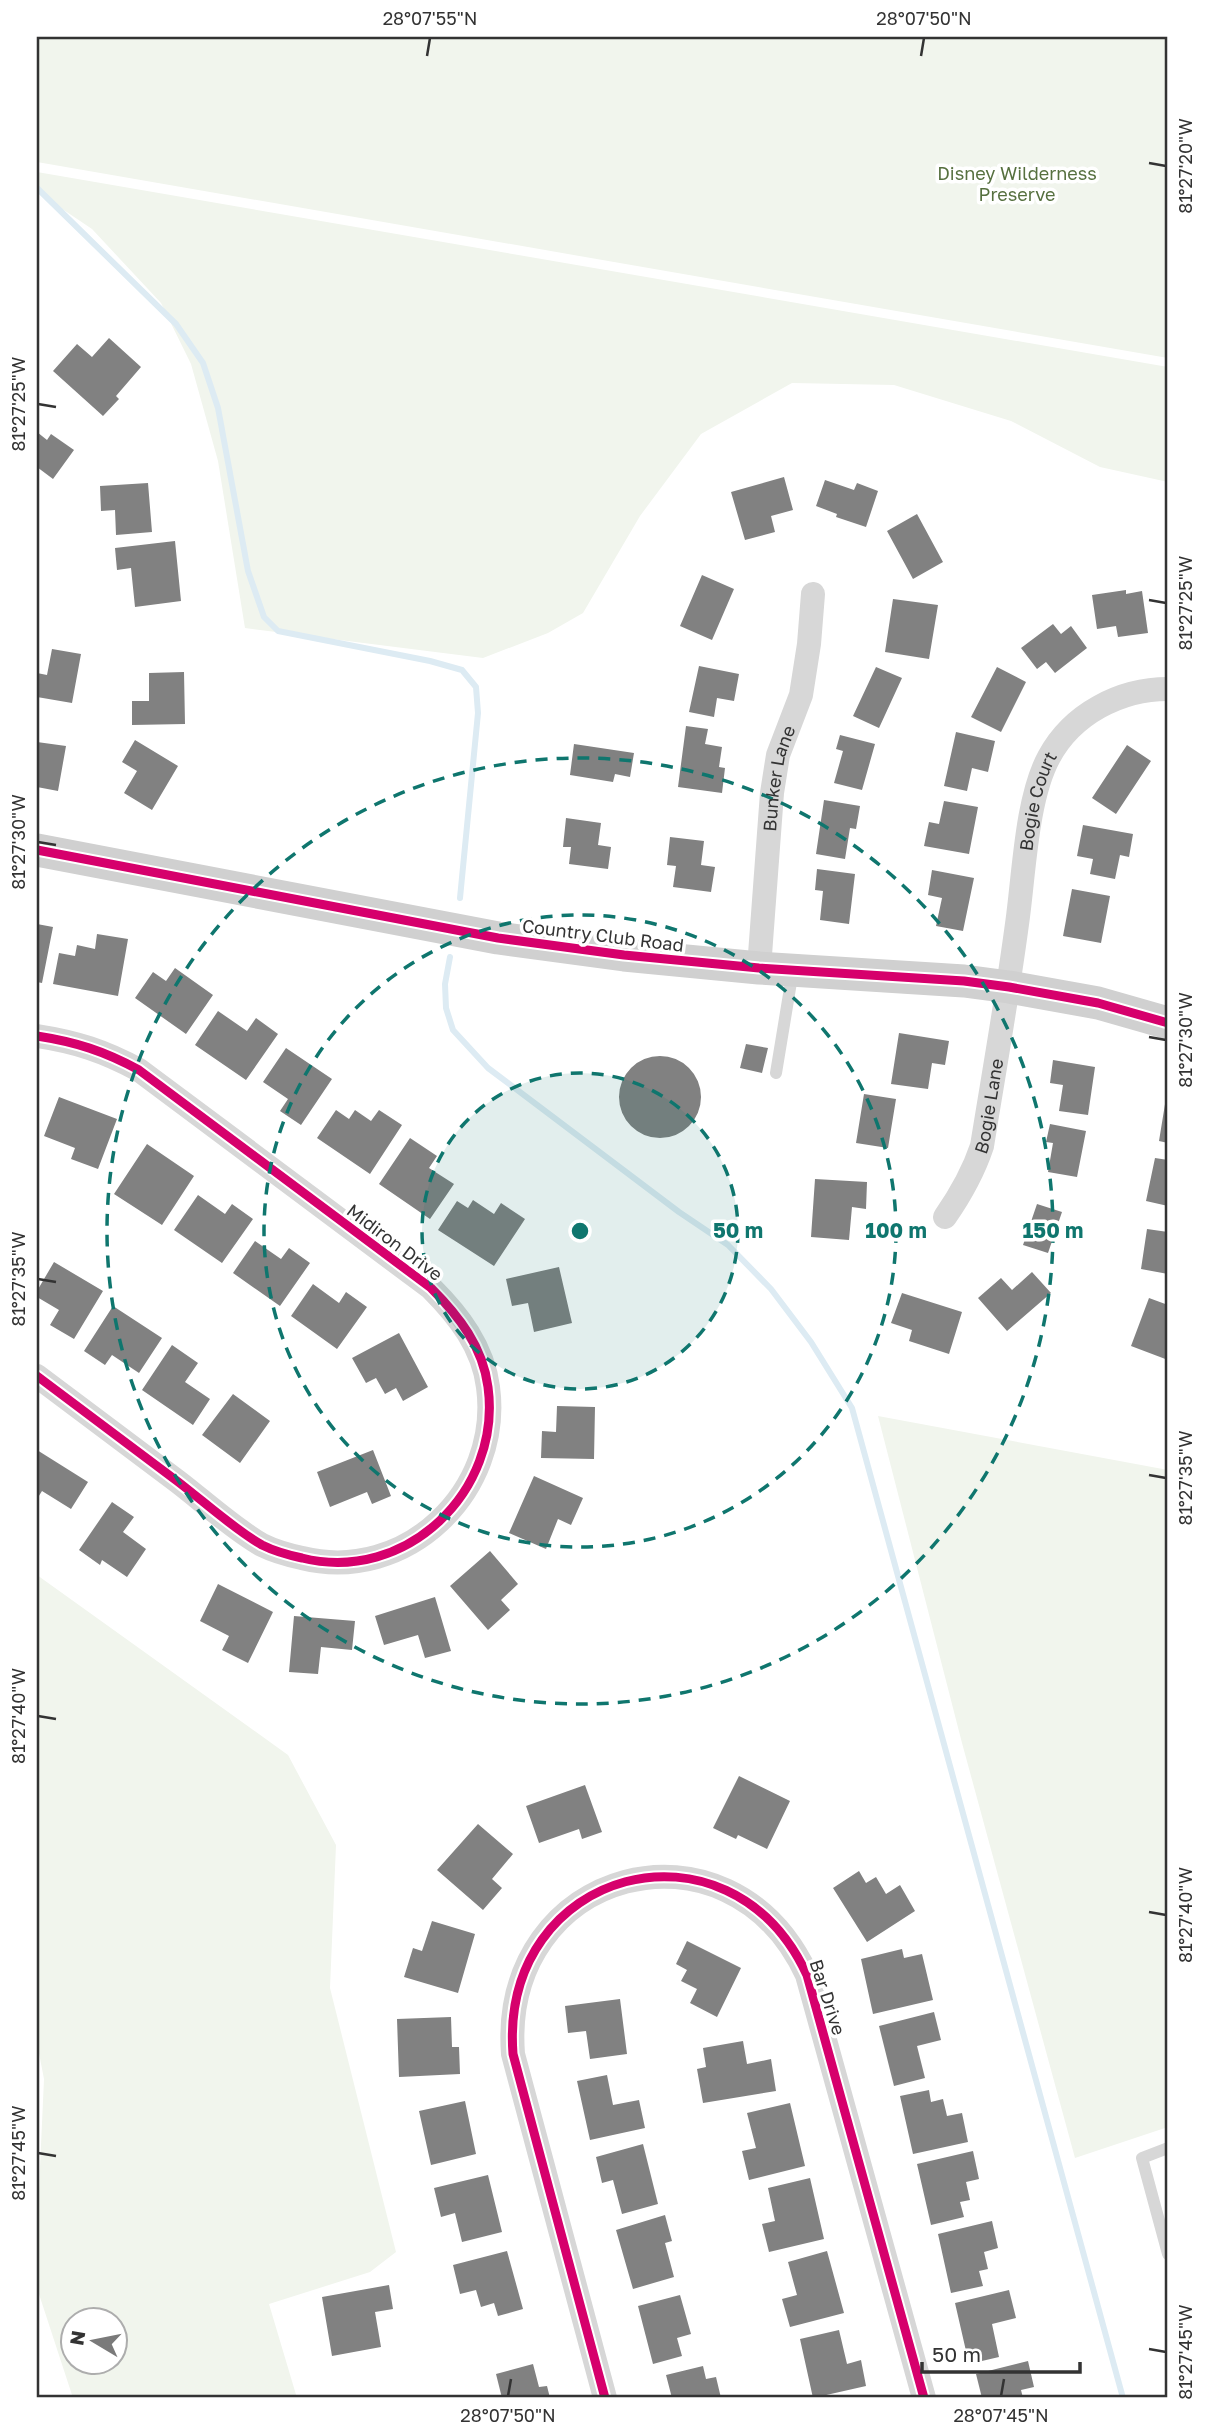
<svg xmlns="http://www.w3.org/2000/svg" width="1205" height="2435" font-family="'Golos Text',sans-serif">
<rect width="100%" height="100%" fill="#fff"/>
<path fill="#f1f5ed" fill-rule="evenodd" d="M 37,37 L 1168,37 L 1168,358 L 37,162 Z
M 37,172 L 1168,367 L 1168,482 L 1100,467 L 1011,421 L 894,385 L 792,383 L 701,434 L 640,516 L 583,613 L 548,633 L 483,658 L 245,628 L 218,461 L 191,364 L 161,303 L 92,229 L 37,192 Z
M 878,1416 L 1168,1470 L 1168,2127 L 1075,2158 L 962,1743 Z
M 37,1575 L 288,1755 L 336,1845 L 330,1988 L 396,2252 L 370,2272 L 269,2304 L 297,2398 L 73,2398 L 37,2288 L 37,2233 L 44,2079 L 37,2043 ZM 74,2320 L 116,2320 L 116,2362 L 74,2362 Z"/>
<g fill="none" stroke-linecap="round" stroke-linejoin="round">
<path stroke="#ddebf3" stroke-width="6" d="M 37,188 L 176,324 L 203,363 L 218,408 L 248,571 L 264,617 L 278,631 L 430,661 L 462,670 L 476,687 L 478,713 L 460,898
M 450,957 L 445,984 L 446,1008 L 453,1030 L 488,1068 L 679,1212 L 728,1245 L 771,1289 L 811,1342 L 852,1408 L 1123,2398"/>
</g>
<path fill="#818181" d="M 109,338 L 141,367 L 116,396 L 119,399 L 103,416 L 53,371 L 77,344 L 92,357 Z
M 37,432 L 47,440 L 51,434 L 74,450 L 53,479 L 37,467 Z
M 784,477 L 793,510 L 771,516 L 775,532 L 745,540 L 731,492 Z
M 825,480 L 854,490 L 857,483 L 878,491 L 866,527 L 836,517 L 837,514 L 816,506 Z
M 148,483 L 152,532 L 116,535 L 115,510 L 101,511 L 100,486 Z
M 917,514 L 943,562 L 913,579 L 887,531 Z
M 175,541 L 181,601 L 135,607 L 131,568 L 117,570 L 115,548 Z
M 702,575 L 734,589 L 712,640 L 680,626 Z
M 1126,590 L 1126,594 L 1142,591 L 1148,633 L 1118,637 L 1116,626 L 1097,629 L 1092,595 Z
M 893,599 L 938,605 L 929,659 L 885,652 Z
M 1053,624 L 1061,634 L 1071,626 L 1087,648 L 1055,673 L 1046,662 L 1037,669 L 1021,648 Z
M 52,649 L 81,654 L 72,703 L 37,697 L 37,673 L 47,675 Z
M 699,666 L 739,674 L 734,701 L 717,698 L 714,717 L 689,712 Z
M 876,667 L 902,678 L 879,728 L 853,716 Z
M 997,667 L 1026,682 L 1001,732 L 971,717 Z
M 184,672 L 185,724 L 132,725 L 132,701 L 149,701 L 149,673 Z
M 686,726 L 708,729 L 705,744 L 722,747 L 719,767 L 725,768 L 722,793 L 678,787 Z
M 956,732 L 995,741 L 988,772 L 972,768 L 967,791 L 944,786 Z
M 840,735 L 875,744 L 862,790 L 834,783 L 843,751 L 836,749 Z
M 135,740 L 178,766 L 152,810 L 124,793 L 137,771 L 122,762 Z
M 37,742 L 66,746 L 58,791 L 37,787 Z
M 574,744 L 634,753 L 630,777 L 615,774 L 613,782 L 570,775 Z
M 1127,745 L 1151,761 L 1116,814 L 1092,798 Z
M 824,800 L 860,806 L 856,829 L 850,828 L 845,859 L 816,854 Z
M 944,801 L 978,807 L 969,854 L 924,846 L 929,822 L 939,824 Z
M 566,818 L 601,823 L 598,845 L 611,847 L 608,869 L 569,864 L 571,847 L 563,847 Z
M 1083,825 L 1133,834 L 1129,857 L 1120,855 L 1115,879 L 1090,874 L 1093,859 L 1077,856 Z
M 670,837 L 704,841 L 701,865 L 715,867 L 711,892 L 673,887 L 676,866 L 667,865 Z
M 817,869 L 855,874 L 849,924 L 820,920 L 823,891 L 815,890 Z
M 932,870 L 974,878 L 963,931 L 936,926 L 942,898 L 928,895 Z
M 1072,889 L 1110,896 L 1101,943 L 1063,936 Z
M 37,924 L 53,927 L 42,983 L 37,982 Z
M 97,934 L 128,939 L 118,996 L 53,984 L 59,953 L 75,956 L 77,945 L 95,949 Z
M 175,968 L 213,995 L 186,1034 L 135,998 L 153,972 L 166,981 Z
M 218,1011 L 247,1031 L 256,1018 L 278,1034 L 246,1080 L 195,1045 Z
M 899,1033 L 949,1041 L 945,1065 L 932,1063 L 928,1089 L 891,1084 Z
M 746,1044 L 768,1048 L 762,1073 L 740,1068 Z
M 286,1048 L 332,1079 L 301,1125 L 280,1111 L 288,1099 L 263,1082 Z
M619 1097a41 41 0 1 1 82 0a41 41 0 1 1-82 0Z
M 1053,1060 L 1095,1067 L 1088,1115 L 1059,1111 L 1063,1085 L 1050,1083 Z
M 864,1094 L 896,1099 L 888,1148 L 856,1143 Z
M 59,1097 L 117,1119 L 98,1169 L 71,1159 L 75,1148 L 44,1136 Z
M 1166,1098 L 1168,1099 L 1168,1143 L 1159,1141 Z
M 336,1110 L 349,1119 L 355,1110 L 371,1121 L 379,1110 L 402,1125 L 370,1174 L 317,1138 Z
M 1050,1124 L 1086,1131 L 1077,1177 L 1048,1172 L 1053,1143 L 1046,1142 Z
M 410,1138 L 437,1156 L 429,1168 L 454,1184 L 430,1219 L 379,1184 Z
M 147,1144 L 194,1176 L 162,1225 L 114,1194 Z
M 1155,1158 L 1168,1160 L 1168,1206 L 1146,1201 Z
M 815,1179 L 867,1182 L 866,1209 L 852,1207 L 849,1240 L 811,1237 Z
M 198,1195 L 225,1214 L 232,1204 L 253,1219 L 222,1263 L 174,1230 Z
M 473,1200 L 494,1214 L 501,1203 L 525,1219 L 494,1266 L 438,1230 L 457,1201 L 468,1208 Z
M 1037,1204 L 1062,1212 L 1048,1253 L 1023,1245 Z
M 1147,1229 L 1168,1232 L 1168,1274 L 1141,1269 Z
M 255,1241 L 281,1259 L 289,1248 L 310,1263 L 280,1306 L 233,1273 Z
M 54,1262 L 103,1291 L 74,1339 L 50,1325 L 59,1310 L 37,1297 L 37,1291 Z
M 559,1267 L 572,1323 L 534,1332 L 528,1303 L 512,1306 L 506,1279 Z
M 1032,1272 L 1051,1293 L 1007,1331 L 978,1298 L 1001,1278 L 1012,1290 Z
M 313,1284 L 339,1303 L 346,1292 L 367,1307 L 337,1349 L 291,1316 Z
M 902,1293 L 962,1312 L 949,1354 L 909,1341 L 912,1330 L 891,1323 Z
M 1149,1298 L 1168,1305 L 1166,1328 L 1168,1328 L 1168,1360 L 1131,1346 Z
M 113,1306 L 162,1338 L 139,1373 L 112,1355 L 105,1365 L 84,1351 Z
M 399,1333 L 428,1387 L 403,1401 L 396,1388 L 385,1394 L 376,1378 L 366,1383 L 352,1358 Z
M 172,1345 L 198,1363 L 185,1382 L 210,1399 L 193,1425 L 142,1390 Z
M 233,1394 L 270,1421 L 240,1463 L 202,1435 Z
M 557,1406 L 595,1407 L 594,1459 L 541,1458 L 542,1431 L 556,1432 Z
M 37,1450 L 88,1482 L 71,1509 L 42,1491 L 37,1499 Z
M 373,1450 L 391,1496 L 372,1504 L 367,1492 L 330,1507 L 317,1472 Z
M 534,1476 L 583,1498 L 571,1525 L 558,1519 L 546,1549 L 509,1533 Z
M 112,1502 L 134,1517 L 123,1532 L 146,1549 L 127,1577 L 102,1560 L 100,1565 L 79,1550 Z
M 490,1551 L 518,1584 L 501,1600 L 510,1610 L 488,1630 L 450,1586 Z
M 218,1584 L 273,1612 L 248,1663 L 222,1650 L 229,1636 L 200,1621 Z
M 435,1597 L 451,1651 L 425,1658 L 418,1635 L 384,1645 L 375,1616 Z
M 294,1616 L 355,1621 L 352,1650 L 321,1647 L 318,1674 L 289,1672 Z
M 739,1776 L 790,1801 L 767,1849 L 738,1835 L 736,1839 L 713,1828 Z
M 585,1785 L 602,1832 L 582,1839 L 579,1829 L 539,1843 L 526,1806 Z
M 478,1824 L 513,1854 L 492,1879 L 502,1888 L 483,1910 L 437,1870 Z
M 859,1871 L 866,1883 L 876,1877 L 886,1894 L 900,1885 L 915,1911 L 867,1942 L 833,1888 Z
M 432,1921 L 475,1934 L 458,1993 L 404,1977 L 413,1948 L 422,1951 Z
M 687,1941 L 741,1968 L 717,2017 L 690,2003 L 697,1989 L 681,1981 L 687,1970 L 676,1964 Z
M 902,1949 L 904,1958 L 922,1954 L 933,2000 L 873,2014 L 861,1959 Z
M 620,1999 L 627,2054 L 590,2059 L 586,2031 L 568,2033 L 565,2006 Z
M 934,2012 L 941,2040 L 917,2046 L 925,2078 L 894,2086 L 879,2026 Z
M 451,2017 L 452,2047 L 459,2047 L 460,2074 L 399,2077 L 397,2019 Z
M 743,2041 L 747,2064 L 771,2059 L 776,2091 L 703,2103 L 697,2069 L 706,2067 L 703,2048 Z
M 607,2075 L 613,2105 L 639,2100 L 645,2128 L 590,2140 L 577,2081 Z
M 929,2090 L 931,2102 L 943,2099 L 947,2116 L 962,2113 L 968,2142 L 913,2154 L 900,2096 Z
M 465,2101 L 476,2154 L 431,2165 L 419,2111 Z
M 790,2103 L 805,2166 L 749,2180 L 742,2151 L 756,2148 L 747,2113 Z
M 643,2144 L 658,2204 L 622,2214 L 613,2180 L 602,2183 L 596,2157 Z
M 973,2151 L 979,2179 L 966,2182 L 970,2200 L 960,2202 L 964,2217 L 931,2225 L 917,2164 Z
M 488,2175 L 502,2232 L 462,2242 L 455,2213 L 441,2217 L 434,2188 Z
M 810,2178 L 824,2239 L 769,2252 L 762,2224 L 775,2221 L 768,2188 Z
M 665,2215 L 672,2241 L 665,2243 L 674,2277 L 633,2289 L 616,2230 Z
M 992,2221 L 998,2248 L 984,2252 L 988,2269 L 979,2271 L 983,2286 L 951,2293 L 938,2234 Z
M 507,2251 L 523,2309 L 498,2316 L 494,2303 L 481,2307 L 476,2290 L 460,2294 L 453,2265 Z
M 827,2251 L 844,2313 L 790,2327 L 782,2299 L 797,2295 L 788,2262 Z
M 389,2285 L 393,2309 L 375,2312 L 381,2347 L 332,2356 L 322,2297 Z
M 1009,2290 L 1016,2318 L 992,2324 L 999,2357 L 969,2364 L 955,2303 Z
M 680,2295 L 691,2334 L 677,2338 L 682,2356 L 653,2364 L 638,2306 Z
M 839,2330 L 847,2364 L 861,2360 L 866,2386 L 813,2398 L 800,2339 Z
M 1028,2361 L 1034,2387 L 1021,2390 L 1023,2398 L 982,2398 L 976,2374 Z
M 533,2364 L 539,2387 L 547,2386 L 550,2398 L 502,2398 L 496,2374 Z
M 703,2366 L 706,2379 L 716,2377 L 721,2398 L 672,2398 L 666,2375 Z"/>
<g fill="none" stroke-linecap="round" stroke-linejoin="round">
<path stroke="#d7d7d7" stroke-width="12" d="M 776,1073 L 793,970
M 1168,2148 L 1142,2158 L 1168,2254"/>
<g stroke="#d7d7d7" stroke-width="24">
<path id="s1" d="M 759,968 L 772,793 L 778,755 L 801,695 L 809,644 L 813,594"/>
<path d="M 37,1036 C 76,1042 104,1051 139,1070 L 431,1288 C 459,1316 483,1347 488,1387 C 502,1491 406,1584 302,1558 C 288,1555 274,1551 262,1545 C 235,1530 202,1500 177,1481 C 130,1446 83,1411 37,1376"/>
<path id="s2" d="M 945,1217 C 961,1194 973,1173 982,1146 C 994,1072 1007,999 1017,924 C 1024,876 1026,799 1049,757 C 1072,714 1120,689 1168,689"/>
<path d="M 605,2398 L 513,2054 C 499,1868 729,1807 807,1975 L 924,2398"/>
</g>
<path stroke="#d0d0d0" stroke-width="33" d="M 37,850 L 498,938 L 624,955 L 759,968 L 964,981 L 1009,987 L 1098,1003 L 1168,1023"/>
<defs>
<path id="cycleway" d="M 37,850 L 498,938 L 624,955 L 759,968 L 964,981 L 1009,987 L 1098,1003 L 1168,1023
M 37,1036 C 76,1042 104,1051 139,1070 L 431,1288 C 459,1316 483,1347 488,1387 C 502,1491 406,1584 302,1558 C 288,1555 274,1551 262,1545 C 235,1530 202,1500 177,1481 C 130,1446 83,1411 37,1376
M 605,2398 L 513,2054 C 499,1868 729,1807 807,1975 L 924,2398"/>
</defs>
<use href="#cycleway" stroke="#fff" stroke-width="13"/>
<use href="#cycleway" stroke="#d6006c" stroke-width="9"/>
</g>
<path fill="none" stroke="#333" stroke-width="2.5" d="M 427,56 L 430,38M 921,56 L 924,38M 1149,163 L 1166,166M 38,404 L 56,407M 1149,600 L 1166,603M 38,842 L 56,845M 1149,1037 L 1166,1040M 38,1279 L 56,1282M 1149,1475 L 1166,1478M 38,1716 L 56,1719M 1149,1912 L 1166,1915M 38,2153 L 56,2156M 1149,2349 L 1166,2352M 508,2396 L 511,2379M 1001,2396 L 1004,2379"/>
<circle cx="580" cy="1231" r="158" fill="#0f766e" fill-opacity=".12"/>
<g fill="none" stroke="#0f766e" stroke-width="3.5" stroke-dasharray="12 9">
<circle cx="580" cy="1231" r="158"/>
<circle cx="580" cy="1231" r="316"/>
<circle cx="580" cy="1231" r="473"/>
</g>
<g text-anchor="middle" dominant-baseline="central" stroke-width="7" stroke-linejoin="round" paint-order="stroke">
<g font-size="18" fill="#56703f" stroke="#fff">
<text x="1017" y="173">Disney Wilderness<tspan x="1017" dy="21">Preserve</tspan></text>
</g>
<g font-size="18" fill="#333" stroke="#fff">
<text stroke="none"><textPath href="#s1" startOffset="191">Bunker Lane</textPath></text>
<text stroke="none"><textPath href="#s2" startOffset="430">Bogie Court</textPath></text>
<text transform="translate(603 935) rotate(7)">Country Club Road</text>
<text stroke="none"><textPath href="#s2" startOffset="121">Bogie Lane</textPath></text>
<text transform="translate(395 1242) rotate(37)">Midiron Drive</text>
<text transform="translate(828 1997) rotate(72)">Bar Drive</text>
</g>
</g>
<circle cx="580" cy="1231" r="10" fill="#0f766e" stroke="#fff" stroke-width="3.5"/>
<g font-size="21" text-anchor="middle" font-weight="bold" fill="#0f766e" stroke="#fff" stroke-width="7" stroke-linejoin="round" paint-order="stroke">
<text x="738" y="1238">50 m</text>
<text x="896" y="1238">100 m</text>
<text x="1053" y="1238">150 m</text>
</g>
<rect width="1205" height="2435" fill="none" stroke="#ffffff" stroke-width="77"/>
<g transform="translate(94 2341) rotate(280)"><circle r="33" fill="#ffffff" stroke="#adadad" stroke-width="2"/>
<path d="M0-5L12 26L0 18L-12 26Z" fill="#7a7a7a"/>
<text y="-10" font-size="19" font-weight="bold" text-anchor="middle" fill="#333333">N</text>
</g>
<path d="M922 2362v10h158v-10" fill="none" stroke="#333333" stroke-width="3.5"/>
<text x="932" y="2362" font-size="21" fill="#333333" stroke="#ffffff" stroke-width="5" paint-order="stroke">50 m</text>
<rect x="38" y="38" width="1128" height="2358" fill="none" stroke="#333" stroke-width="2.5"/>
<g font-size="18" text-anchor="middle" fill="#333">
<text x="430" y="25">28°07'55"N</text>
<text x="924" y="25">28°07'50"N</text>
<text transform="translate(1186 166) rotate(-90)" y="6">81°27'20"W</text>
<text transform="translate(19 404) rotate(-90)" y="6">81°27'25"W</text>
<text transform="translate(1186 603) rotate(-90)" y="6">81°27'25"W</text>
<text transform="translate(19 842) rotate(-90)" y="6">81°27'30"W</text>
<text transform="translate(1186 1040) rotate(-90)" y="6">81°27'30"W</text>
<text transform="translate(19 1279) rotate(-90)" y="6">81°27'35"W</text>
<text transform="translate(1186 1478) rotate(-90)" y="6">81°27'35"W</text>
<text transform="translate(19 1716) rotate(-90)" y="6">81°27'40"W</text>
<text transform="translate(1186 1915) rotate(-90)" y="6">81°27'40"W</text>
<text transform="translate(19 2153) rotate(-90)" y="6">81°27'45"W</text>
<text transform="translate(1186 2352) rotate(-90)" y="6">81°27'45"W</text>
<text x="508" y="2422">28°07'50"N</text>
<text x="1001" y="2422">28°07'45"N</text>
</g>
</svg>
